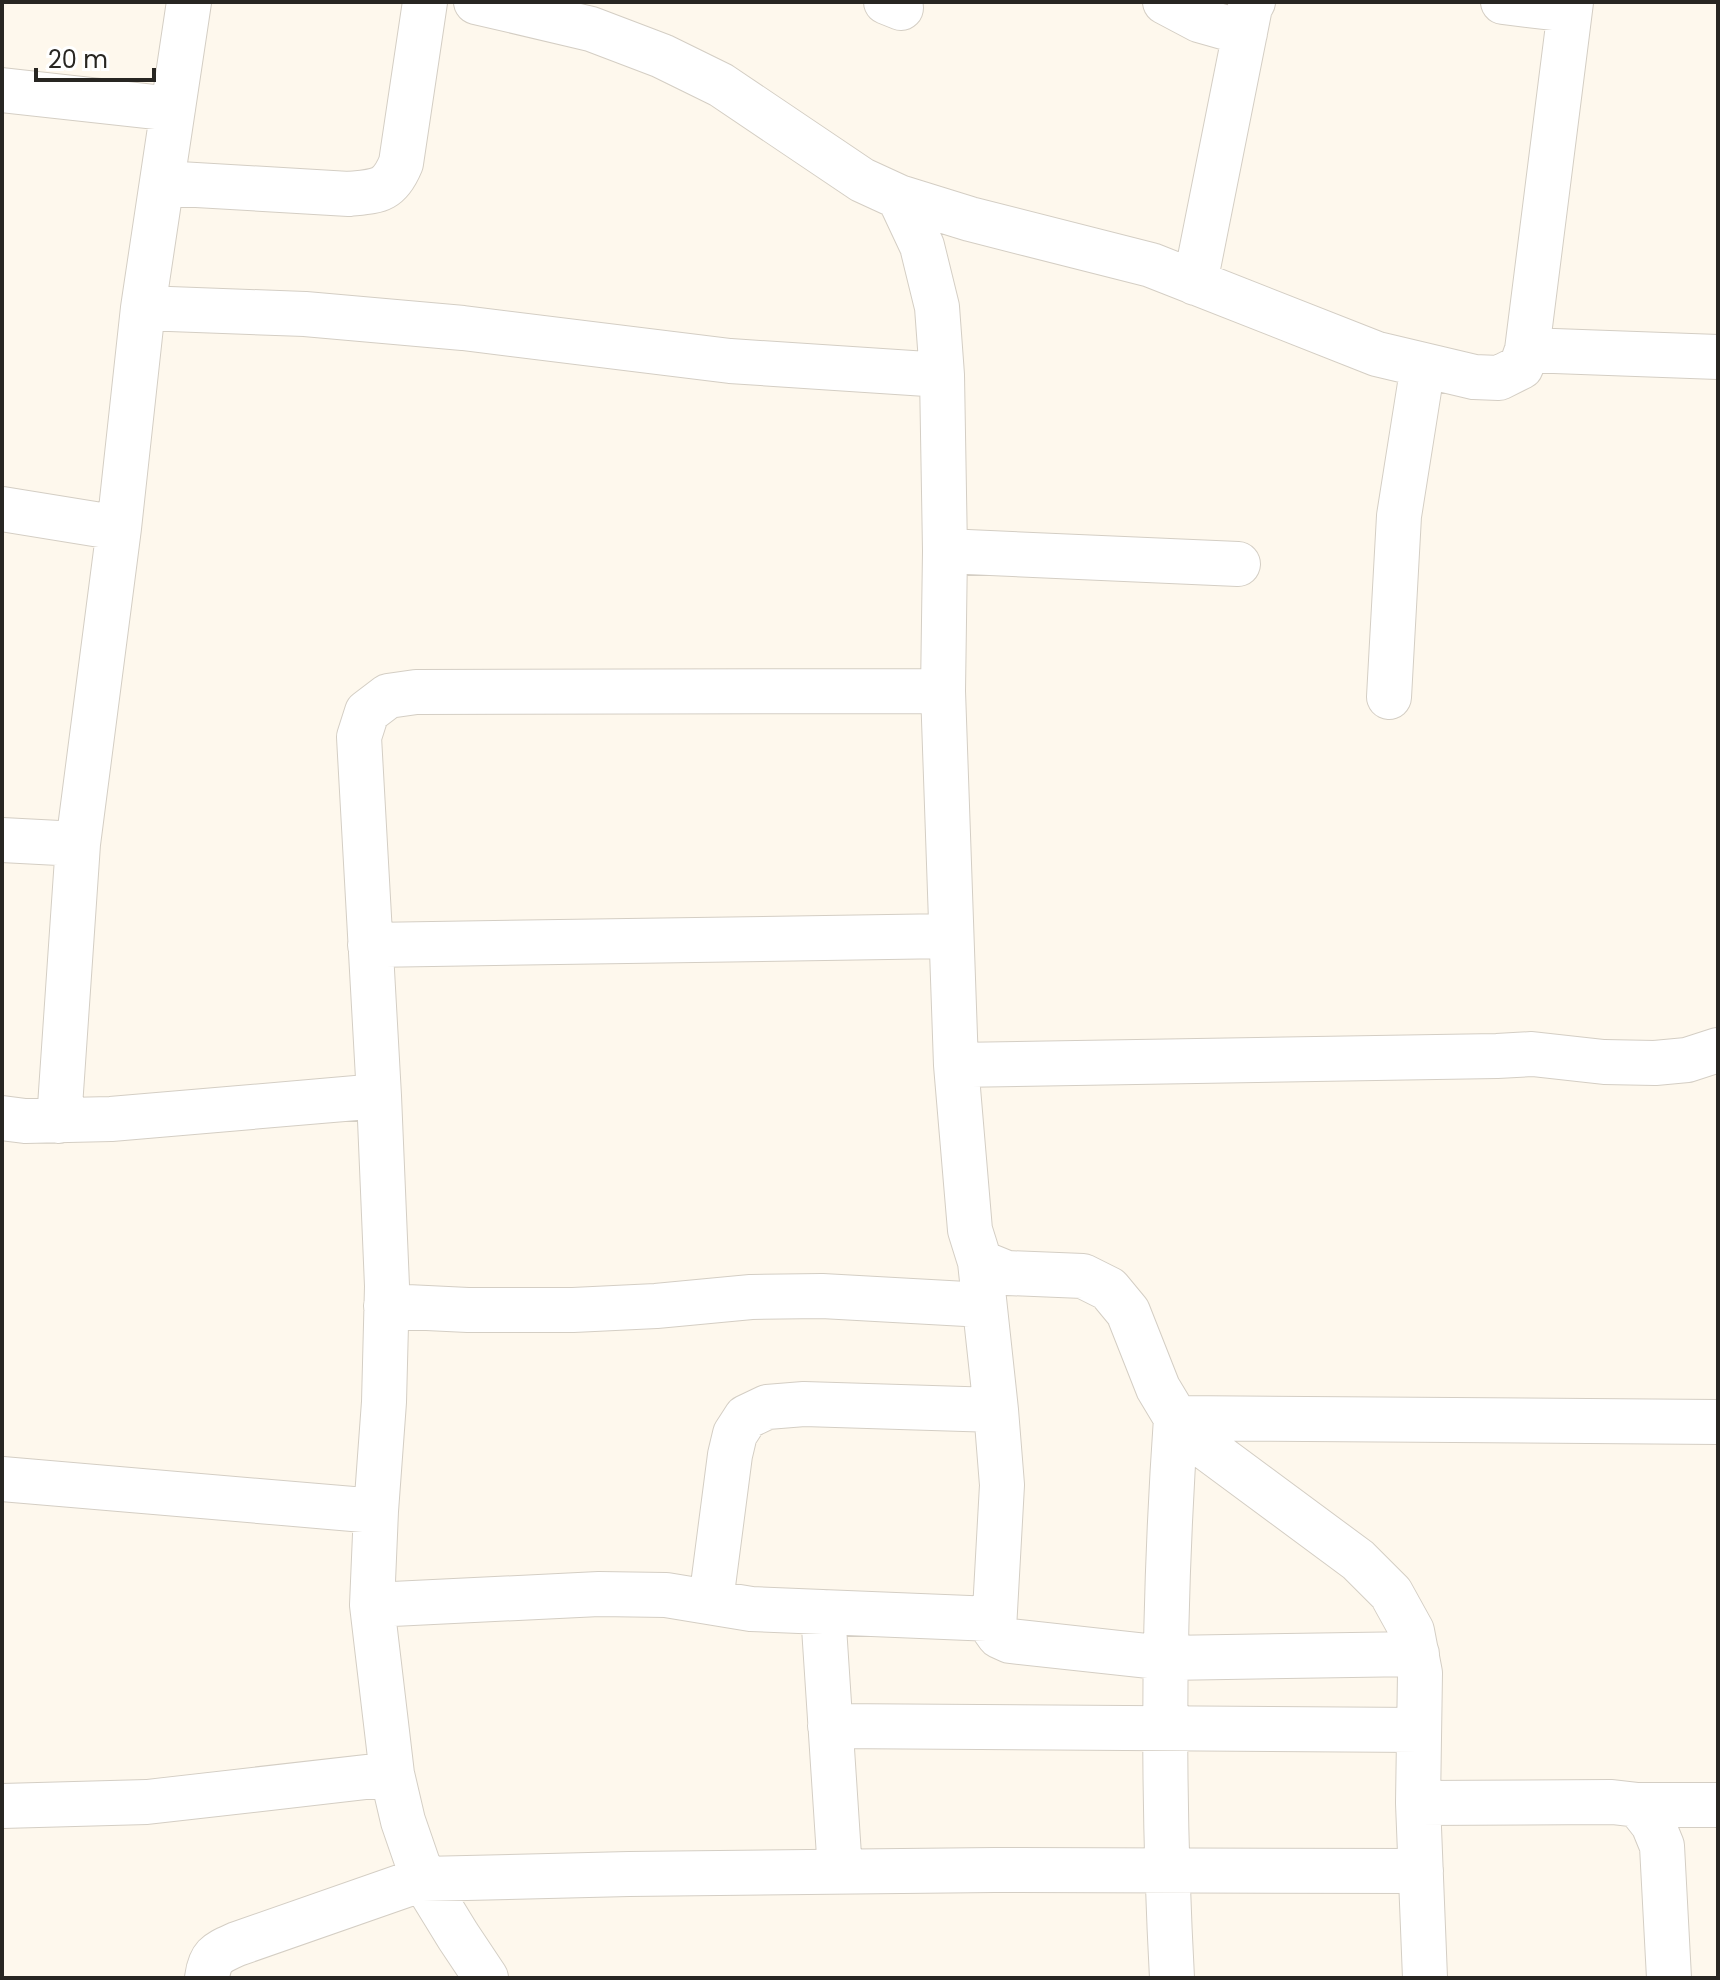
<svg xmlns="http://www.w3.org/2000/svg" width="1720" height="1980" font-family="Poppins,sans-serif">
<rect width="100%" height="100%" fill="#fef8ed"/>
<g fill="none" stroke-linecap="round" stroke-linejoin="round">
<g stroke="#d4cec4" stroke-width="46">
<path id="minor" d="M476,2L591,29L662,56L721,85L862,180L899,197L970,219L1151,265L1377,354L1474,377L1499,378L1521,367L1527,350L1571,2
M886,2L901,8
M1165,2L1199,20L1245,33
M1503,2L1570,10
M2,90L173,109
M162,183L349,194C378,191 389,192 401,163L425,2
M899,197L922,246L937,307L942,375L945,551L943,691L956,1065L970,1230L980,1262L996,1410L1002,1485L994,1629L999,1636L1010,1641L1166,1658L1417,1654
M1195,283L1250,7L1253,2
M143,308L305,314L463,328L730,361L942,375
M1527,350L1718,357
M2,509L119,528
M945,551L1238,564
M1389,697L1399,516L1423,365
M2,840L78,844L119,528L143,308L189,2
M370,945L951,936
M956,1065L1497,1056L1532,1054L1604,1062L1655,1063L1687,1060L1718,1050
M2,1118L25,1121L111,1119L379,1096
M59,1121L78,844
M980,1262L1007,1273L1083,1276L1109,1289L1128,1312L1158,1388L1176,1418L1208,1449L1358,1560L1391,1593L1412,1631L1420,1673L1418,1803L1425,1978
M386,1306L468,1310H573L656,1306L751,1297L822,1296L984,1305
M2,1479L376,1511
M711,1601L730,1455L735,1434L746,1417L767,1407L804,1404L996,1410
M372,1605L599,1594L666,1595L751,1609L993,1619
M823,1612L840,1871
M830,1726L1419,1730
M1418,1803L1612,1802L1638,1805L1653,1824L1662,1846L1669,1978
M1638,1805H1718
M2,1806L147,1802L392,1774
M207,1978C210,1955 217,1953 237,1944L423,1879L629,1874L995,1870L1421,1871
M486,1978L458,1936L423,1879L403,1821L392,1774L372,1605L376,1511L384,1402L387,1286L379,1096L359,737L367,712L388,696L416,692L943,691
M1172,1978C1162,1792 1163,1604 1176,1418L1718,1422"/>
</g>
<use href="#minor" stroke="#fff" stroke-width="44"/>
</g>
<rect width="1720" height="1980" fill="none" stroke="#282622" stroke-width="8"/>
<path d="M36 68v12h118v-12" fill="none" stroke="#282622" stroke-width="4"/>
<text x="48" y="68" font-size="24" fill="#282622" stroke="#ffffff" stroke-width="6" paint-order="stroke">20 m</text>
</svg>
